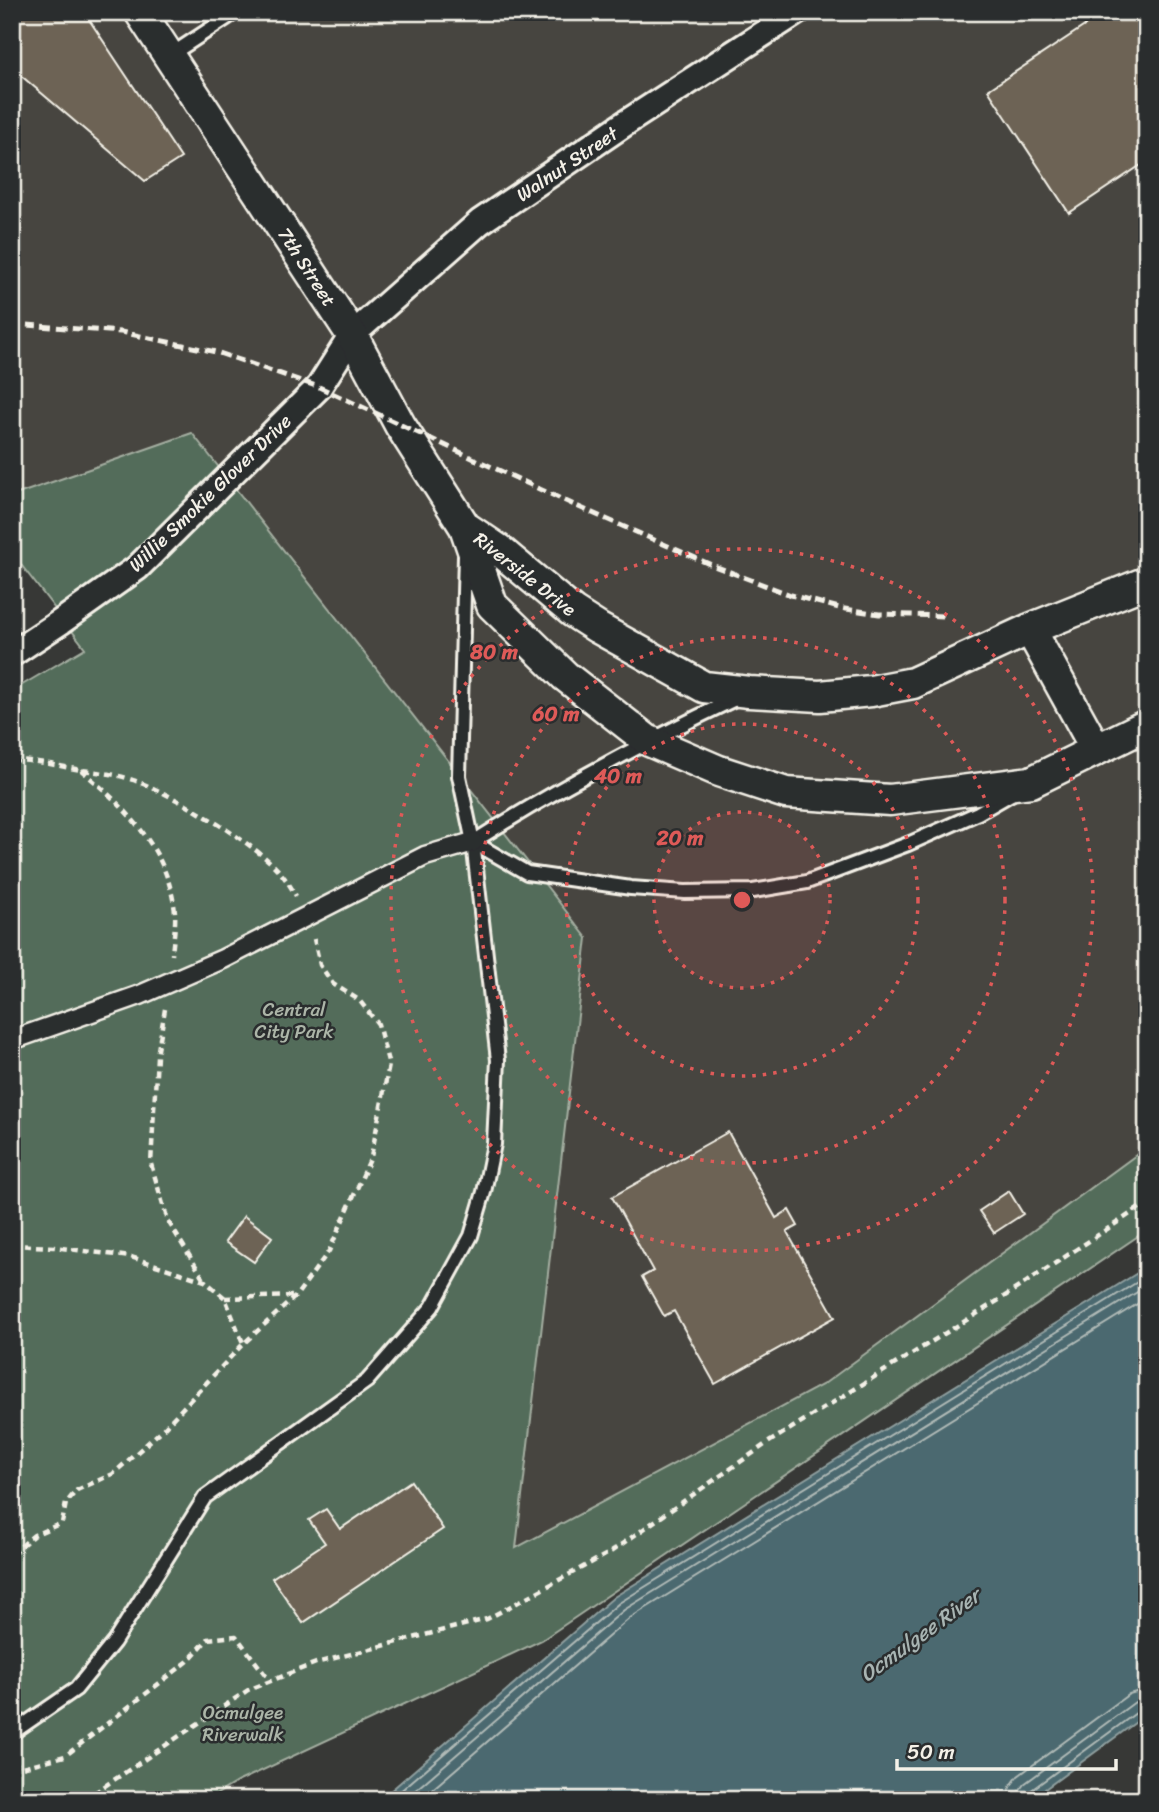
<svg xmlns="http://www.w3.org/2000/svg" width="1159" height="1812" font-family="Sriracha,sans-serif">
<rect width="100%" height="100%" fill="#373836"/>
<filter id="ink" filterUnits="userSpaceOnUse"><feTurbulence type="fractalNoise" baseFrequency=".0143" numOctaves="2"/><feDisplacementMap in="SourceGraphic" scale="14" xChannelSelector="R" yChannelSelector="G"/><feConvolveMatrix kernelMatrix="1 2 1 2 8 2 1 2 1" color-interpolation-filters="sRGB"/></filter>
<g filter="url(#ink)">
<path fill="#47453f" d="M12,12H1147V1147L824,1384L516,1548L587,938L193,433L12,496Z"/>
<path fill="#536c5a" stroke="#a4aea1" stroke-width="2" d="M192,433L587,938L516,1548L824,1384L1147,1147V1230L542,1640L237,1782L207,1800H12V691L85,648L12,553V496Z"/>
<path fill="#4c696f" stroke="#8f9f9f" stroke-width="2" d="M1147,1267V1714L1030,1800H380L614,1597Z"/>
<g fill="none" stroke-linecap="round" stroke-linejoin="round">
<path stroke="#b1bbb8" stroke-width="2" d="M390,1800L619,1603L1147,1276
M404,1800L624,1610L1147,1286
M420,1800L630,1618L1147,1298
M1007,1800L1010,1787L1018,1776L1129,1694L1147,1689
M1018,1800L1019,1791L1024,1784L1135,1702L1147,1700
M1027,1800L1030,1791L1140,1710L1147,1708"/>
</g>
<path fill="#6d6454" stroke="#f4f1e8" stroke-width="2" d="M12,12H84L181,158L145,181L12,68Z
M1080,12H1147V161L1069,213L988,90L1086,25L1078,13Z
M728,1132L776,1218L789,1210L798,1226L787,1232L835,1317L715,1384L674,1311L664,1316L642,1277L653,1271L612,1197Z
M1009,1191L1023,1214L994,1233L979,1211Z
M244,1216L272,1237L254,1262L225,1242Z
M411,1481L443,1529L303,1623L272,1578L325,1543L309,1520L326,1509L340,1529Z"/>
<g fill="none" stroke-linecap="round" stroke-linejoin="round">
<g stroke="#f4f1e8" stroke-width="18">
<path id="service" d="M169,56L236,12
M739,697C648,740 558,788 473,842L527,873L631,888L685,892L753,891L807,882L908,844L978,813L1011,794
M12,1733L76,1689L114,1642L205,1497L367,1381L432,1307L471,1236L484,1192L494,1144L498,1060L473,842L459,776L465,556"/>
</g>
<g stroke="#f4f1e8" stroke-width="23">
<path id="pedestrian" d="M12,1040L140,995L223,959L425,856L473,842"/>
</g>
<g stroke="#f4f1e8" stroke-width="30">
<path id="minor" d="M12,654L62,621L137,568L319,387L352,335L480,222L627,122L797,12"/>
</g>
<g stroke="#f4f1e8" stroke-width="35">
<path id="tertiary" d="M140,12L352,335L400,425L465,527L492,605L565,676L647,740L719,771L786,793L890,800L1031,782L1147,725
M465,527L499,550L573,612L598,628L704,687L749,692L820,696L871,691L913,683L1030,629L1147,582
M1030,629L1096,749"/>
</g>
<path stroke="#f4f1e8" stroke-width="4.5" stroke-dasharray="7 5" stroke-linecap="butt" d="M12,760C36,760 58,766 81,770C99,772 116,774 133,780C171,793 240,835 270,862C281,872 289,883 296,896
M81,770C126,808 168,849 175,912C176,925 173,941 172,955
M165,1009L157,1056L151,1164L168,1221L205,1281
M12,1245L54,1247L131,1257L205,1281L225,1298L243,1343
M225,1298L295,1296
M12,1554L34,1535L62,1523L66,1503L77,1490L113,1474L160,1432L243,1344L296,1296L329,1251L371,1157L389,1065L378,1024L359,1000L333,984L320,965L314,939
M12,1762L22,1767L65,1756L187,1662L208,1639L236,1636L270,1681
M84,1800L248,1690L316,1663L487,1619L609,1553L769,1442L999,1300L1147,1203"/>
<use href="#service" stroke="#2a2d2e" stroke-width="12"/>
<use href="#pedestrian" stroke="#2a2d2e" stroke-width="18"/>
<use href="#minor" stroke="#2a2d2e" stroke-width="24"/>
<use href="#tertiary" stroke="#2a2d2e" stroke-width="30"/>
<path stroke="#f4f1e8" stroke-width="5" stroke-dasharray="10 5" stroke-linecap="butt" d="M12,324L121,332L216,352L319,387L572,504L714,566L791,595L839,608L879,614L946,616"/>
</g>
</g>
<circle cx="742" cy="900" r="88" fill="#de5a58" fill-opacity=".12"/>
<g fill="none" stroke="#de5a58" stroke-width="3.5" stroke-dasharray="3.5 7">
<circle cx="742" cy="900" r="88"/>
<circle cx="742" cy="900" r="176"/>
<circle cx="742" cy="900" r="263"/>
<circle cx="742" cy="900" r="351"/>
</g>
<g text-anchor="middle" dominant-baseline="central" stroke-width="5" stroke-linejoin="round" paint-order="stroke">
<g font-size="19" fill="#f4f1e8" stroke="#2a2d2e">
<text transform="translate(567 164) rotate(-34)">Walnut Street</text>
<text transform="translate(307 267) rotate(57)">7th Street</text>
<text transform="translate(210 493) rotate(-44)">Willie Smokie Glover Drive</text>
<text transform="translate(525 574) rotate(38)">Riverside Drive</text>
</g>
<g font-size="19" fill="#acb5a8" stroke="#2a2d2e">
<text x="294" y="1009">Central<tspan x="294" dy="22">City Park</tspan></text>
<text x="243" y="1712">Ocmulgee<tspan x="243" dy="22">Riverwalk</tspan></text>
</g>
<g font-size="21" font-style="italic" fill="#a8b4b2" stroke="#2a2d2e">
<text transform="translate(920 1635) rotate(-36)">Ocmulgee River</text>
</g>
</g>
<circle cx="742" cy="900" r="10" fill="#de5a58" stroke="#2a2d2e" stroke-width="3.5"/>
<g font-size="21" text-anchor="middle" font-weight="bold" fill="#de5a58" stroke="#2a2d2e" stroke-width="5" stroke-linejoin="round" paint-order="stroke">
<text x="494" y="659">80 m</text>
<text x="556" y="721">60 m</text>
<text x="618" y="783">40 m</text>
<text x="680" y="845">20 m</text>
</g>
<rect width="1159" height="1812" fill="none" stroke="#2a2d2e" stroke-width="42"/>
<rect x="21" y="21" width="1117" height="1770" fill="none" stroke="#f4f1e8" stroke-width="2.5" filter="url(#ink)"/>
<path d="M897 1759v10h219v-10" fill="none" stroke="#f4f1e8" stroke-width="3.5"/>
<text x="907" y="1759" font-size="21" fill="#f4f1e8" stroke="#2a2d2e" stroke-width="5" paint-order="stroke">50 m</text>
</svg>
